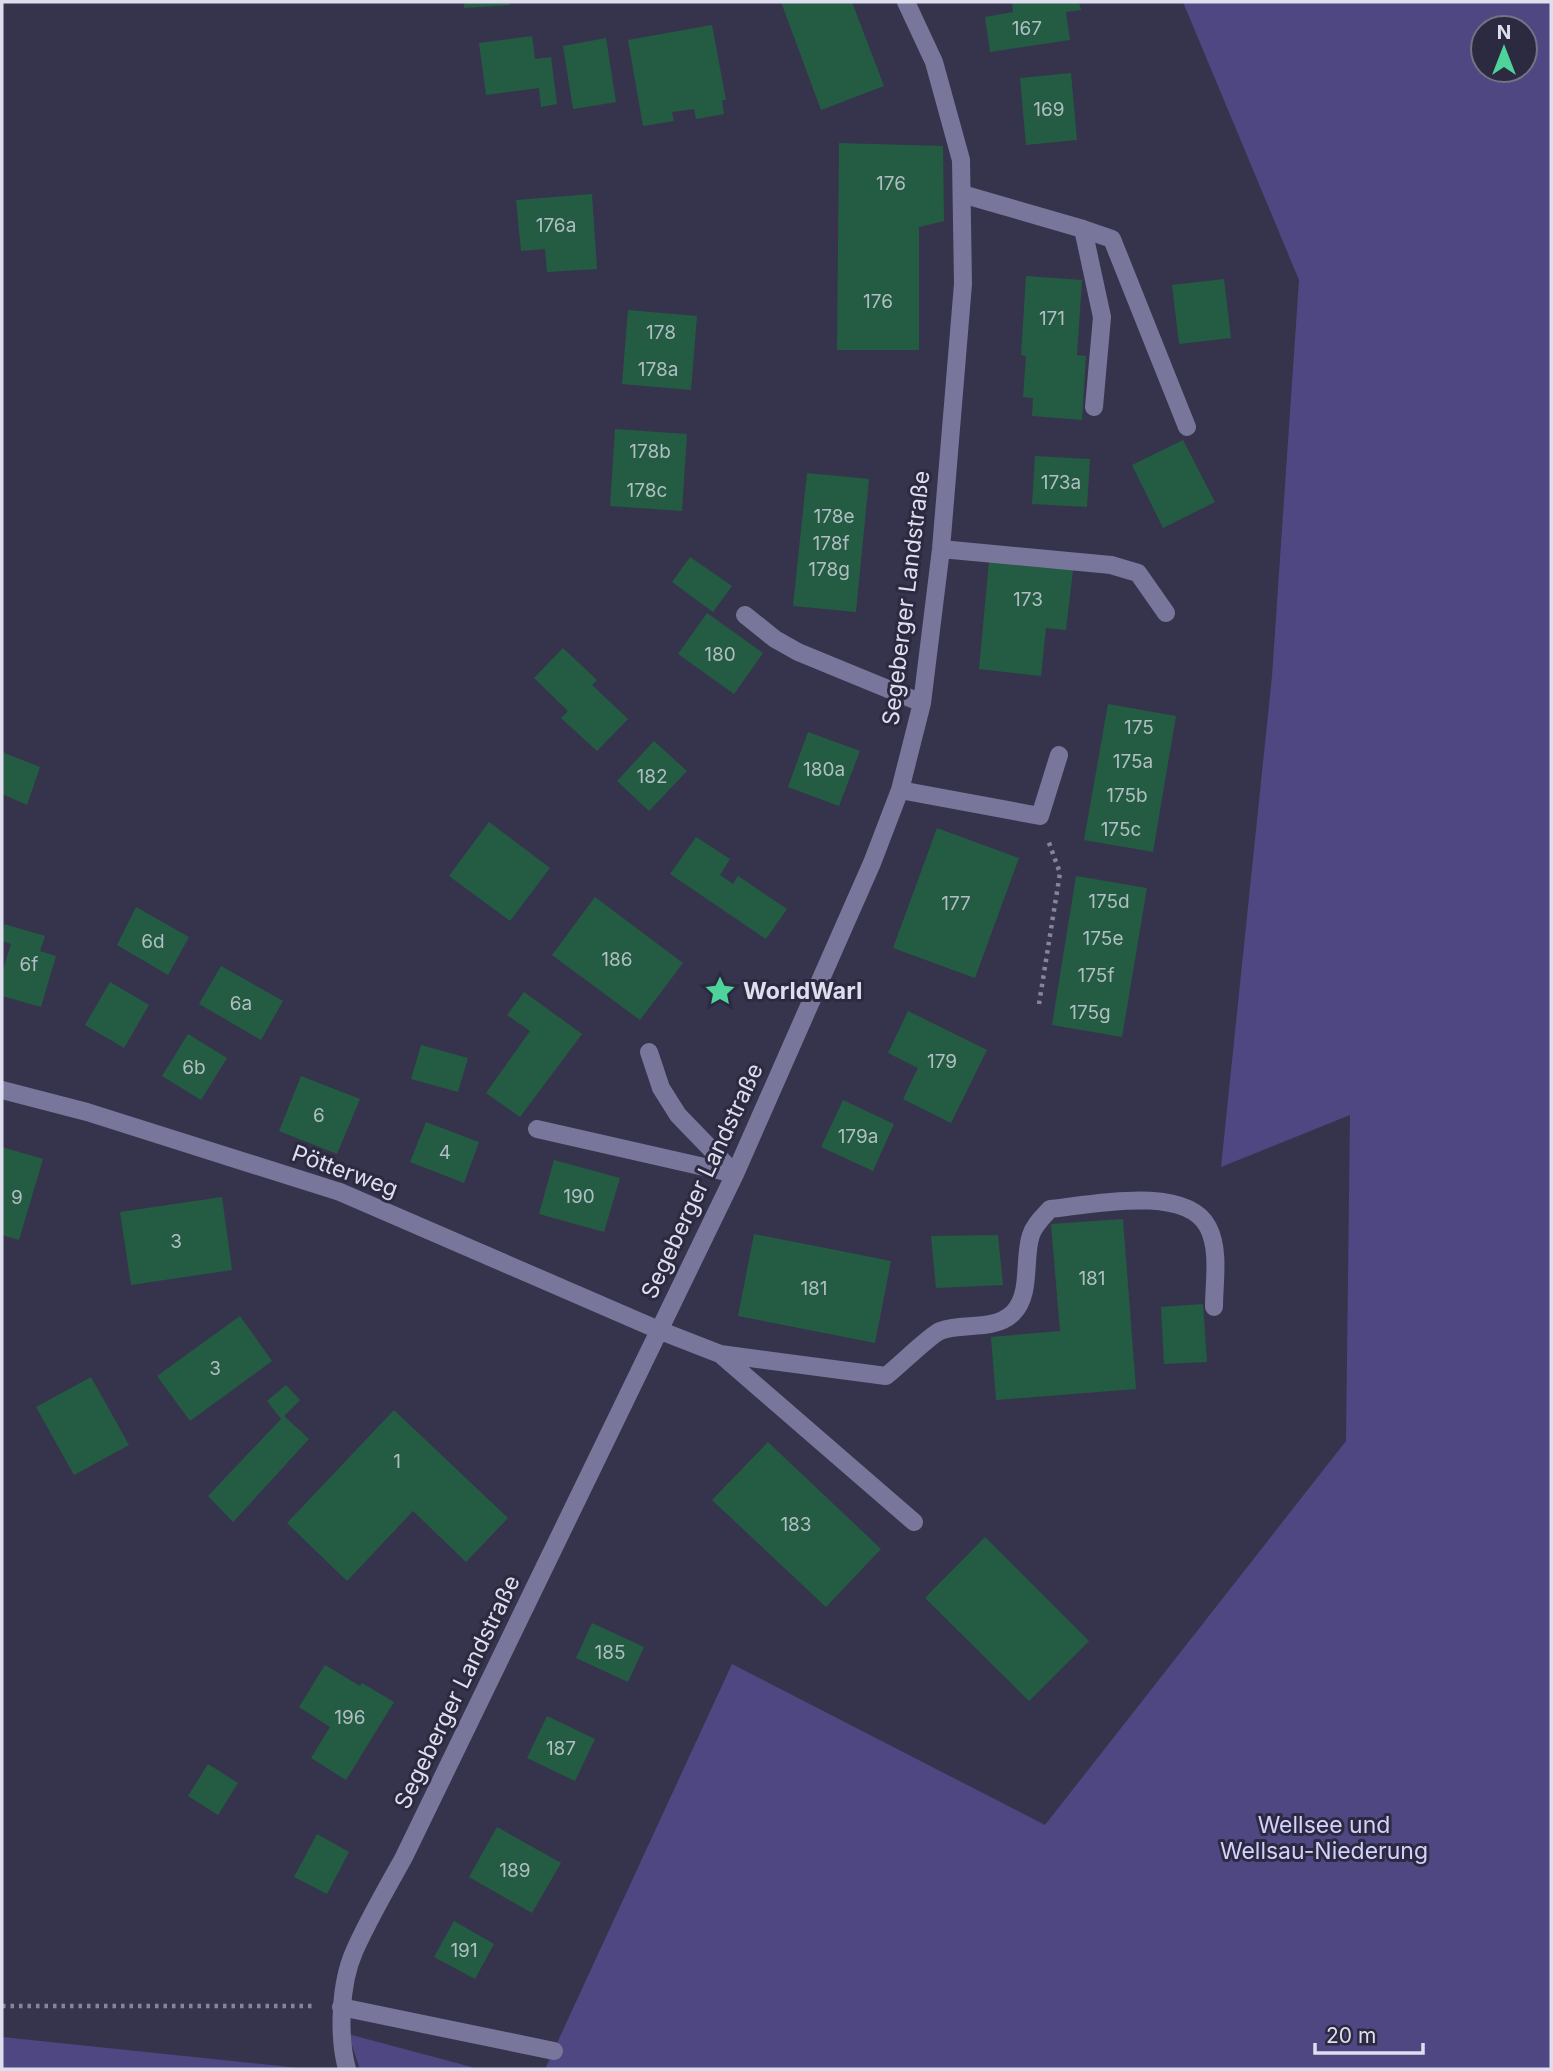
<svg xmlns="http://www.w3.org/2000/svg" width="1553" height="2071" font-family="Inter,sans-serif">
<rect width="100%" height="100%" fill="#36344c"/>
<path fill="#4f4782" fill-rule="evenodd" d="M1183,2H1551V2069H545L732,1664L1045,1825L1346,1441L1350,1115L1221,1167L1272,676L1299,280ZM1483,28H1525V70H1483Z
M348,2034L479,2069H360Z
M2,2037L300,2068V2069H2Z"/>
<path fill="#235c42" d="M464,2H510V5L464,8Z
M781,2H852L884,86L821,110Z
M1012,2H1079L1081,10L1066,12L1070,40L990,52L985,17L1013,12Z
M712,25L726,100H722L724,114L696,119L694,109L672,112L674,121L643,126L628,40Z
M532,36L535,59L551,57L557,104L541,107L539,88L486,95L479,43Z
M606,38L616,102L573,109L563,46Z
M1071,73L1077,140L1026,145L1020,78Z
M839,143L943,146L944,221L919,227V350H837Z
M592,194L597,269L547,272L545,249L521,251L516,200Z
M1026,276L1082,280L1077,355L1086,356L1082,420L1032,416L1033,398L1023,397L1026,356L1021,355Z
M1224,279L1231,338L1179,344L1172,285Z
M628,310L697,316L691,390L622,384Z
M615,429L687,434L682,511L610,506Z
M1183,440L1215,502L1163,528L1132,465Z
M1035,456L1090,459L1087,507L1032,504Z
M807,473L869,479L856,612L793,606Z
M690,557L732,586L713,612L672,582Z
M989,561L1073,570L1066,630L1046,628L1041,676L979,669Z
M707,613L763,653L734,694L678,654Z
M563,648L597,680L592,685L628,719L597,751L561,718L568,711L534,678Z
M1108,704L1176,716L1153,852L1084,840Z
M808,732L860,751L839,806L788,787Z
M654,741L687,771L649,811L617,781Z
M2,752L40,767L27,805L2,794Z
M489,822L550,868L510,921L449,876Z
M937,828L1019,858L975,978L893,948Z
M696,837L730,859L720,875L733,884L738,876L787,909L766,939L670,874Z
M1076,876L1147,888L1122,1037L1052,1025Z
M595,897L683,963L640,1020L552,955Z
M136,907L189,937L168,975L117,945Z
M4,924L45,936L40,951L56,956L41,1007L2,996V973L11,944L2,941Z
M221,966L283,1001L261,1040L199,1004Z
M110,982L149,1005L124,1048L85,1025Z
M524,992L582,1034L520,1117L486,1093L530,1031L507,1015Z
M908,1011L987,1050L951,1123L903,1099L918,1068L888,1053Z
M188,1034L227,1058L201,1100L162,1076Z
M421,1045L468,1058L458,1092L411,1079Z
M301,1076L360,1099L337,1154L279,1131Z
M843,1100L894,1124L873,1171L821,1147Z
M426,1122L479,1142L464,1183L410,1162Z
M2,1147L43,1159L19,1240L2,1235Z
M554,1160L620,1178L604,1232L539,1214Z
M222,1197L232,1270L131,1285L120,1212Z
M1123,1219L1136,1389L996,1400L991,1337L1060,1331L1051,1224Z
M754,1234L891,1261L875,1343L738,1316Z
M998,1235L1003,1285L936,1288L931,1236Z
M1203,1304L1207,1362L1164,1364L1161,1307Z
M240,1316L272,1361L190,1421L157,1376Z
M91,1377L129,1445L74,1475L36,1407Z
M286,1385L300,1400L284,1416L309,1439L233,1522L208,1496L281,1419L267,1401Z
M394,1410L508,1518L466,1562L413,1511L347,1581L287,1523Z
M768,1442L881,1549L826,1607L712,1500Z
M985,1537L1089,1641L1029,1701L925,1598Z
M592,1623L644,1647L628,1682L576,1658Z
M325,1665L360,1686L362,1683L394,1702L346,1780L311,1758L330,1727L299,1707Z
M547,1716L595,1739L575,1781L527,1758Z
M208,1764L238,1783L218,1815L188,1796Z
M497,1827L561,1863L532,1913L469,1877Z
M317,1834L349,1852L327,1894L294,1877Z
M454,1921L494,1944L475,1979L434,1957Z"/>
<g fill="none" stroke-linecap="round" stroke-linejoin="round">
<path stroke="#868498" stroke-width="4.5" stroke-dasharray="3.5 5" stroke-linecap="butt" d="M1039,1004L1060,873L1048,840
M2,2006H316"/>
<path stroke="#79769b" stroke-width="18" d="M962,194L1083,229L1102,317L1094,407
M1083,229L1112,239L1187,427
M941,549L1111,565L1138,573L1166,613
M745,615L775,639L798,652L922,703
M900,790L1040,816L1059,755
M649,1052L661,1088L678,1115L735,1174
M2,1090L87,1112L340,1192L661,1331L720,1354L886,1376C898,1367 929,1336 940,1331C962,1322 993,1332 1013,1313C1032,1294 1023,1258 1031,1235C1034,1225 1043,1217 1050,1209C1090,1205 1186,1184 1208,1227C1220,1250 1214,1282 1214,1307
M537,1129L735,1174
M720,1354L914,1522
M341,2007L554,2051
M347,2069C338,2036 340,1984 354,1952C368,1920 387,1888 404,1857L735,1174L872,863L900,790L922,703L941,549L963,284L961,160L934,62L906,2"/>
</g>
<defs>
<g id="sight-bare" transform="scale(2.415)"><path d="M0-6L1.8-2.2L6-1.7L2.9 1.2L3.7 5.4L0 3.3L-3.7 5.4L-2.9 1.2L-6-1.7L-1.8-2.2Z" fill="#4ed39a" stroke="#2c2a41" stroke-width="2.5" paint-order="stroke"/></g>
</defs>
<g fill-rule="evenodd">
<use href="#sight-bare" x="720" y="991"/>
</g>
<g text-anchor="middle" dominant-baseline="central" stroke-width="6" stroke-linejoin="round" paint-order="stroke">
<g font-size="19" fill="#b0bec3">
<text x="1027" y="28">167</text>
<text x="1049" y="109">169</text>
<text x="891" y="183">176</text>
<text x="556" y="225">176a</text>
<text x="878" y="301">176</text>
<text x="1052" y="318">171</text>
<text x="661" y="332">178</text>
<text x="658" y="369">178a</text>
<text x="650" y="451">178b</text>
<text x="1061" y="482">173a</text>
<text x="647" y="490">178c</text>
<text x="834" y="516">178e</text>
<text x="831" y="543">178f</text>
<text x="829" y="569">178g</text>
<text x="1028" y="599">173</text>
<text x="720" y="654">180</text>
<text x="1139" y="727">175</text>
<text x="1133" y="761">175a</text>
<text x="824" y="769">180a</text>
<text x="652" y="776">182</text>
<text x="1127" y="795">175b</text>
<text x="1121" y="829">175c</text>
<text x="1109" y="901">175d</text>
<text x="956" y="903">177</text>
<text x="1103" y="938">175e</text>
<text x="153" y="941">6d</text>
<text x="617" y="959">186</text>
<text x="29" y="964">6f</text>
<text x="1096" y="975">175f</text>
<text x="241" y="1003">6a</text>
<text x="1090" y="1012">175g</text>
<text x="942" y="1061">179</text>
<text x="194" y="1067">6b</text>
<text x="319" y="1115">6</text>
<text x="858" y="1136">179a</text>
<text x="445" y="1152">4</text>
<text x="579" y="1196">190</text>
<text x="17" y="1197">9</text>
<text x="176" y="1241">3</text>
<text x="1092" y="1278">181</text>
<text x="814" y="1288">181</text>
<text x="215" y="1368">3</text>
<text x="397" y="1461">1</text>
<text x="796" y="1524">183</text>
<text x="610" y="1652">185</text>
<text x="350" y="1717">196</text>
<text x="561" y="1748">187</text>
<text x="515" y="1870">189</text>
<text x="464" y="1950">191</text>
</g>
<g font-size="23" fill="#dfdeee" stroke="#2c2a41">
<text transform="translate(906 598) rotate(-83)">Segeberger Landstraße</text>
<text transform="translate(345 1171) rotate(20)">Pötterweg</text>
<text transform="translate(702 1181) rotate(-65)">Segeberger Landstraße</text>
<text transform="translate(457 1692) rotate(-64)">Segeberger Landstraße</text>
</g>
<g font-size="23" font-weight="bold" fill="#dfdeee" stroke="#2c2a41" text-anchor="start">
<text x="743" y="991">WorldWarI</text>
</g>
<g font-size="23" fill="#d3d1fd" stroke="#2c2a41">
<text x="1324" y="1825">Wellsee und<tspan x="1324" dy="26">Wellsau-Niederung</tspan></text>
</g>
</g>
<rect width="1553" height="2071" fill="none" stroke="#dfdeee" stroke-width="7"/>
<g transform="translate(1504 49)"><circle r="33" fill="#2c2a41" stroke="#747286" stroke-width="2"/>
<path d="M0-5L12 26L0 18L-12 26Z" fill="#4ed39a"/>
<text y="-10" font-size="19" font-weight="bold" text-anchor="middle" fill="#dfdeee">N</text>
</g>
<path d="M1315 2043v10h108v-10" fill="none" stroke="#dfdeee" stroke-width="3.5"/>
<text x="1326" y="2043" font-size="21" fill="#dfdeee" stroke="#2c2a41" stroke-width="5" paint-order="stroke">20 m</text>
</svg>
